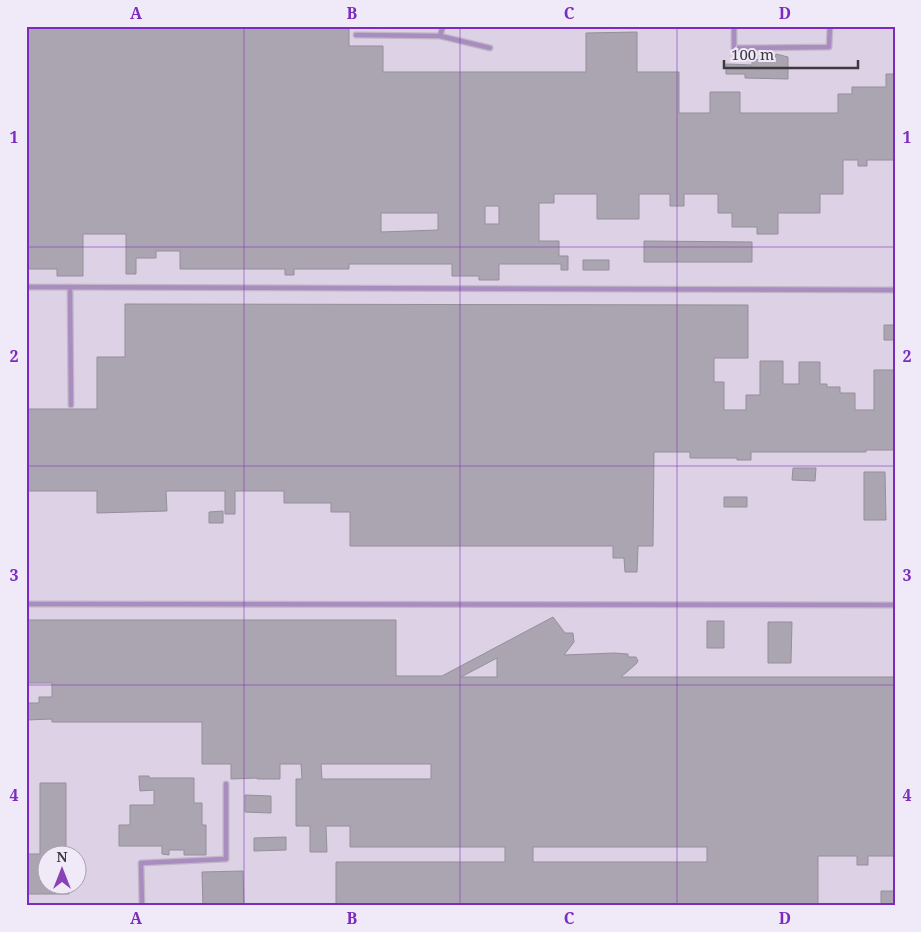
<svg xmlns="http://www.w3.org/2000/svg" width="921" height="932" font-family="'Noto Serif',serif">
<rect width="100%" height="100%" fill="#e3dce9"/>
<path fill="#dcd1e5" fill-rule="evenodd" d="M26,26H895V906H26ZM48,854H78V884H48Z"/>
<path fill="#aba4b1" stroke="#958e9b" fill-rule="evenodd" d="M26,26H349V46H383V72H586V33L637,32V72H679V113H710V92H740V113H838V94H852V87H886V74H895V160H867V166H858V160H843V194H820V213H778V234H757V227H732V213H718V194H684V206H670V194H639V219H597V194H554V203H539V241H559V256H568V270H561V264H499V280H479V276H452V264H349V269H294V275H285V269H180V251H156V258H136V274H126V234H83V276H57V269H26ZM485,206H499V224H485ZM381,213H438V230L381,232Z
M776,54L788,57V79L745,78V74H726V64L752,65V59L775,60Z
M644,241L752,242V262H644Z
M583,260H609V270H583Z
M125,304L748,305V358H714V382H724V410H746V395H760V361H783V384H799V362H820V384H827V387H840V393H855V410H874V370H895V450H866V452H751V460H737V458H690V452H654L653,546H638L637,572H625L624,558H613V546H350V512H331V503H284V491H235V514H225V491H166L167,511L97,513V491H26V409H97V357H125Z
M884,325H895V340H884Z
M793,468H816L815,481L792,480Z
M864,472H885L886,520H864Z
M724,497H747V507H724Z
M223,511V523H209V512Z
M553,617L565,633H573L574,642L564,655L614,653L628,654V657H636L638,661L636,664L621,677H895V856H868V865H857V856H818V906H336V862H505V847H350V826H326L327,852H310V826H296V779H302L301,764H280V779H257V778L231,779V764H202V722H52V719L26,720V703H39V697H52V683H26V620H396V676H442ZM497,658V677H461ZM321,764H431V779H322ZM533,847H707V862H533Z
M707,621H724V648H707Z
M768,622H792L791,663H768Z
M139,776H149V778H194V803H202V825H206V855H184V850H169V855L162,854V846H119V825H130V805H154V790L140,791Z
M40,783H66V854H48V884H69V894H26V854H40Z
M245,795L271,796V813L245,812Z
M286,837V850L254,851V838Z
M243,871L244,906H203L202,872Z
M881,891H895V906H881Z"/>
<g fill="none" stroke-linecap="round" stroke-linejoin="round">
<g stroke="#beb8c4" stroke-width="7">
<path id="service" d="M735,26L734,30V48L829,47L830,26
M356,35L440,36L490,48
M440,36L443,26
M26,287L895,290
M70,287L71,405
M26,604L895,605
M142,906L141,863L226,859V784"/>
</g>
<use href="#service" stroke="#a98cc0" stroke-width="4.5"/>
</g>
<path fill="none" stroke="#7b2cbf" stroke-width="1" stroke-opacity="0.55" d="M244,26V906M460,26V906M677,26V906M26,247H895M26,466H895M26,685H895"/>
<rect width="921" height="932" fill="none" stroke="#f0e9f7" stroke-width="55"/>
<g transform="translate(62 870)"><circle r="24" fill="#f0e9f7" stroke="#a8a3ad"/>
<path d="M0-4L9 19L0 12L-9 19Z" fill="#8943b7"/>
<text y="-8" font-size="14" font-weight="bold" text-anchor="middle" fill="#3c393f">N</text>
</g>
<path d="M724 60v8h134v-8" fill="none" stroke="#3c393f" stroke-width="2.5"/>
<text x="731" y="60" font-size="15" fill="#3c393f" stroke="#f0e9f7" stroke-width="4" paint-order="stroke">100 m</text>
<rect x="28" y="28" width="866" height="876" fill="none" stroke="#7b2cbf" stroke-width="2"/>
<g font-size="16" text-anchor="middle" font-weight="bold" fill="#7b2cbf">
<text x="136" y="19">A</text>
<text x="352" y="19">B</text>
<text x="569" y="19">C</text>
<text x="785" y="19">D</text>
<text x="14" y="143">1</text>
<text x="907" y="143">1</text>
<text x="14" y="362">2</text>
<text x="907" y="362">2</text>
<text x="14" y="581">3</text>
<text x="907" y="581">3</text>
<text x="14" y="801">4</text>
<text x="907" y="801">4</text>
<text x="136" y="924">A</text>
<text x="352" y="924">B</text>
<text x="569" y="924">C</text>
<text x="785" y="924">D</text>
</g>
</svg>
